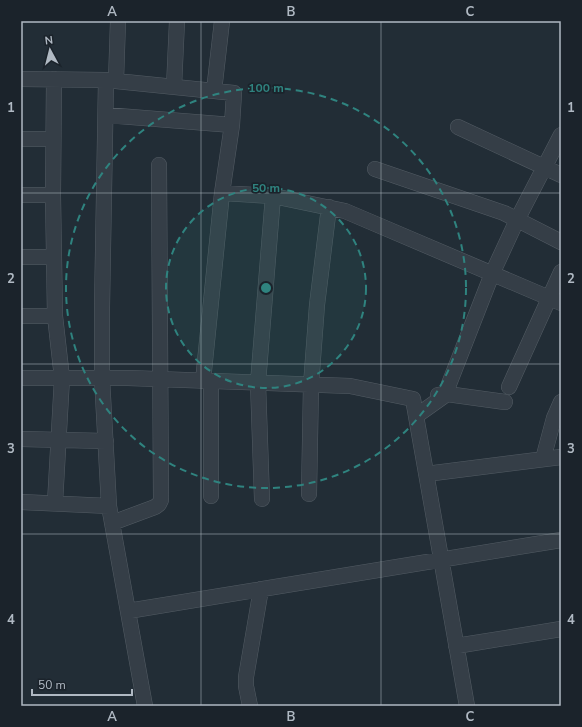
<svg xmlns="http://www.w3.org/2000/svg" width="582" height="727" font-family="'Nunito Sans',sans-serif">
<rect width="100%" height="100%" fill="#222d36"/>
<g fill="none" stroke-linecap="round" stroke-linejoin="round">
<g stroke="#535c64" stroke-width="16">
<path id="minor" d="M21,79L106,80L234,93L232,125L222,193L203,381
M54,79L53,195L55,316L62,378L55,503
M106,80L102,307V378L109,506L145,706
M116,81L118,21
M174,87L177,21
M214,91L222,21
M106,115L232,125
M458,127L561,175
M21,139H53
M375,169L504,213L561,242
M222,193L273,196L345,211L561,303
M21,195H53
M21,257H54
M21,316H55
M21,378H128L350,386L413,399L467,706
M211,381V496
M509,387L561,272
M438,395L447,394L505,402
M416,416L447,394L449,384L492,274L517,220L561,135
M21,439L106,441
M543,459L554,418L561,402
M426,474L561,457
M309,494L311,385L317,305L329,207
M262,499L258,383L273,196
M21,502L109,506
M112,523L155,507L159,504L161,500L159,165
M128,611L561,540
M456,646L561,629
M250,706L246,686V677L261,589"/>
</g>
<use href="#minor" stroke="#353e47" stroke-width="15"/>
</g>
<path fill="none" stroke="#b0b9c3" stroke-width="1" stroke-opacity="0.55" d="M201,21V706M381,21V706M21,193H561M21,364H561M21,534H561"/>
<circle cx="266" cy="288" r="100" fill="#2f837f" fill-opacity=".12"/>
<g fill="none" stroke="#2f837f" stroke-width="2" stroke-dasharray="7 5">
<circle cx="266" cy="288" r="100"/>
<circle cx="266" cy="288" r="200"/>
</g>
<circle cx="266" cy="288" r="6" fill="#2f837f" stroke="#1b232b" stroke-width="2"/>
<g font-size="12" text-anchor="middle" font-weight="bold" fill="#2f837f" stroke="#1b232b" stroke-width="3.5" stroke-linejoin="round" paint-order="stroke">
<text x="266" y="92">100 m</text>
<text x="266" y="192">50 m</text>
</g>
<rect width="582" height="727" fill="none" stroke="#1b232b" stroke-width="44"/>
<g transform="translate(50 50) rotate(353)" stroke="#1b232b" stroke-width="3" paint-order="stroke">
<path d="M0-3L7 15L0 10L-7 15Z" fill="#b0b9c3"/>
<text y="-6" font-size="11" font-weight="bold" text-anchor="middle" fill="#b0b9c3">N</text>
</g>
<path d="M32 689v6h100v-6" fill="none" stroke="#b0b9c3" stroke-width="2"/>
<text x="38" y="689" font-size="12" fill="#b0b9c3" stroke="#1b232b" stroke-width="3" paint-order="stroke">50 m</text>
<rect x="22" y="22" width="538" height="683" fill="none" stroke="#b0b9c3" stroke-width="1.5"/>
<g font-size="13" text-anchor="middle" font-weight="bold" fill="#b0b9c3">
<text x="112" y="16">A</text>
<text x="291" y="16">B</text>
<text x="470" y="16">C</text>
<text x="11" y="112">1</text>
<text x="571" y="112">1</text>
<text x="11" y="283">2</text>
<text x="571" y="283">2</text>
<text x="11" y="453">3</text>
<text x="571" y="453">3</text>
<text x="11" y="624">4</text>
<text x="571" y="624">4</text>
<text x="112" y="721">A</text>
<text x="291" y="721">B</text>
<text x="470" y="721">C</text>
</g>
</svg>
